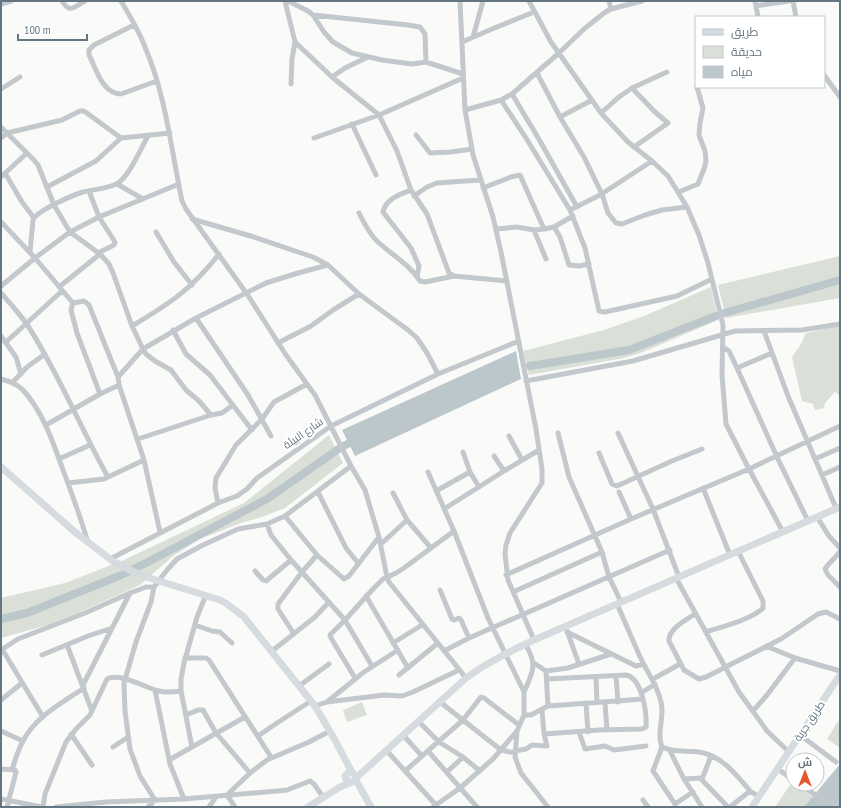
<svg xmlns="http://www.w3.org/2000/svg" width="841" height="808" font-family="'PT Sans Narrow',Cairo,sans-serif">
<rect width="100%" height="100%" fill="#fafaf8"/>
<path fill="#dadfd7" d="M840,256V298L726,318L718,285Z
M711,287L718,320L643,352L624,358L529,375L523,351L604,330L644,316Z
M840,326V396L835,392L825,403L824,408L815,410L813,404L802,401L792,357L801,344L806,333Z
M329,435L343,463L285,508L262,517L241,523L200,539L173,556L140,585L73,615L47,625L1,638V598L65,583L124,560L244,503Z
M362,702L367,715L347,722L343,710Z
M838,721L840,722V748L827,739Z
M792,782L793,784H795L813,797L804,807H775Z"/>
<path fill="#bbc7cb" d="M516,351L521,379L355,456L342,430Z
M840,764V807H804Z"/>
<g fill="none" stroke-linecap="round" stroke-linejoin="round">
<path stroke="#bbc7cb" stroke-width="8" d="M530,366L629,350L721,314L840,280
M1,619L27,613L119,576L146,563L267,499L340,448L357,439"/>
<path stroke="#c3c8cc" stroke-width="5" d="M62,1C70,14 74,7 85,1
M121,1C130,16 139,31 145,47C166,96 171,149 182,201L186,209L247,294L286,355L315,395L351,466L365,490L379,537L387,577L389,582L466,678
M285,1L295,42L292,59L291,84
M288,1L308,11L313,15L324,32L333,42L352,53L382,60L412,64L426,62L463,74
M460,1L465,110L473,155L493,217L501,252L536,429L542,469V483L510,533L506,545L505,554L508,580L534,640
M529,1L551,42L601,113L628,142L652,161L668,176L687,207L699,235L708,263L723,325L722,375L726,424L749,469L783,532
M609,1L611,9
M755,1L758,17
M793,1L796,17
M1,4L11,1
M756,6L789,1
M313,15L408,25L420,27L425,34L426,62
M134,25L94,45L89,50V55C96,68 102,94 121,94L157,81
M473,37L483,1
M295,42L332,77L379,115L397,151L411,190L427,214L449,273L454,276L507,281
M462,42L492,29L534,12
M537,73L560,117L584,157L602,194L608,213L616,223L622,224L645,215L662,210L687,207
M824,75L840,97
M332,77L345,68L368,57
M632,88L655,112L668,123L634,147
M1,89L20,77
M512,94L540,141L577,207
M501,100L526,138L570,210L585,248L599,311L605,312L677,296L712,279
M465,110L501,100L512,94L559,53L584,29L604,13L611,9L642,1
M601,113L619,97L632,88L667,72
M560,117L592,100
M352,124L376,175
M1,127L34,160L38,165L54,205L70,232L100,254L109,264L113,273L132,326L143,349L118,377
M416,135L430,153L451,152L472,149
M1,138L7,133L62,120L80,111H84L121,138
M314,138L379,115L463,78
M5,173L22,202L34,218
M1,177L27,153
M117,184L143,199
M47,187L96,161L121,138L170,133
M483,188L511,177L520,175L544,229
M411,190C401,194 385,199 383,212L411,248L419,266L417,277
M89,191L99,217L115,242L114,245L98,253
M679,192L698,184L704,169L706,161L705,151L699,135L700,123L703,108L697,87
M414,196L427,187L437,183L480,180
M570,210L600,195L652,161
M359,213C364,223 370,235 378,242C392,255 410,265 420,281L425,282L454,276
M192,219L254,237L313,257L328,265L359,294L408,330L417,338L427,353L438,374
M1,222L35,258L73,303
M554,227L560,237L569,265L579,266L589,264
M496,229L517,227L534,230L544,229L554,227L573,216
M534,230L546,259
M156,232L174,262L192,285
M30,252L33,220C36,211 73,195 83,192C94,189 109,189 118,183C130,175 141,148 148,136
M1,286L35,258L70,232L99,217L179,184
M59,287L100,254
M1,293C10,303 20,314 28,326C59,374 80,427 108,477
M73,303L84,301L89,305L118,377L119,385L144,460L160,532
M73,303L71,310L77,333L100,394
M196,318L248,395L271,436
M132,326C169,304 192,289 219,254
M173,330L186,354L210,375L252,430
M764,331L788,396L836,508
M1,336L16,357L21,374
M6,342L62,291
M278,343L311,326L333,310L359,294
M723,347L729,351L737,368L777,457L808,521
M737,368L772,353
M1,379C9,381 17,384 23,390C43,412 53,442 63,470C72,494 81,518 88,543
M526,381L633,361L735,331L802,330L840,324
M12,383L27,367L45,354
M211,415L199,401L186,390L171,370L155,361L146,354L143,349L196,318L266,283L298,273L328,265
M46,425L100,394L119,385
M558,433L569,477L602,552L609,577L621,602
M618,433L653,509L679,577
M509,436L522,460
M138,439L211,415L222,413L233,405
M463,452L470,472L479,487
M599,453L612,484L617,486L672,461L702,449
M494,456L504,471
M59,459L90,445
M815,459L840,448
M428,472L454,531L488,618L524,692V715L517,731L515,757L521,773L548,807
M822,475L840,467
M68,483L104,479L144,460
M703,488L730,555
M436,491L470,472
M318,492L346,548L358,563
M619,492L631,519
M393,493L407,520L431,548
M218,503L215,488L216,478L236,445L262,419L274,402L307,384
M444,509L504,471L539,450
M285,516L317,555L344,579L349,576L379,537
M817,517L829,536L840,548
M267,524L271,535L291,560L345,620L372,666
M381,544L407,520
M840,552L827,566L825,569L828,575L840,587
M110,559L218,503L237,496L247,489L257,478L331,426L438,374L519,341
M255,571L263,580L266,581L291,560
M506,575L631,519L749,469L840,426
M676,578L739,692L767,731L789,752
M440,590L452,619L454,620L459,618L461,620L469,638
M513,592L602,552
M366,596L408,668
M617,604C626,624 634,644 643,663C650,676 658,687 661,702C665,717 656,733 662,747C674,753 686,750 699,752C721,755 736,774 750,791
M695,614C686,620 668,629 669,641L684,670L699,679L706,677L781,639L818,614L826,612L840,619
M195,625L212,631L220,632L232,643
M567,631L579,664
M567,632L636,666L644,664
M706,632C721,627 753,619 763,608V601L738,551
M294,634L278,609V604L302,572L317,555
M393,643L422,625
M67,645L92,711
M766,646L795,658L840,671
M2,649L43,717
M1,650L18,639L85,613L130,593
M272,651L315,617L328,603
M444,651L469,638L670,550
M42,655L88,636L112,628
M185,658H206L209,660L271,757
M534,663L546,671L568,668L611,654
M399,675L438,643
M616,676L618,702
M355,678L331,638L330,635L345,620L373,589L383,579L396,573L404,568L454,531
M596,678L597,703
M653,679L680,664
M83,685L130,593L146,587H154
M299,686L329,664
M155,690L170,764L184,799
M524,692C533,672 538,664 525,644
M641,693L655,684
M1,700L22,683
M328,701L364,672L398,650
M440,702L501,750L515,753
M605,703L607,730
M586,704L588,732
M315,706L327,702L384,695L402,696L413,692L459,670
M548,706L643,699
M542,710L544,734L599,730L642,729L646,727C647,713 642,678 626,675L547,679
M753,711L767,695L795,658
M186,715L198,710H203L216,733L250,773
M524,715H531L548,706L546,671
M418,721L439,742L463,757L480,771
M1,731L23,741
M579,732L585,749L605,746L614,750L646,746
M71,734L92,765
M403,735L422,756
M800,735L836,762
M258,736L277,723L311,701
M113,747L128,737
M192,747L181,691V679L184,663L197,617L206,595
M662,747L653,771L675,804L693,792
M386,750L436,805
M428,751L477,807
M515,751L526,749L532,745L547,746L544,734
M670,751L684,779L702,807
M169,760L245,717
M1,769L15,770L16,772L7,807
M778,769L793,780
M12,770C15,760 18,750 23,741C36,716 62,703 84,688
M405,771L463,720L481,697L484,698L519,725
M447,772L463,757
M684,779L700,778L728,807
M702,779L711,756
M799,784L814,794L840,807
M1,799L42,807
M643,800L648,807
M43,807L45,794L66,742L76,729L90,715L107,679C119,672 146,688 159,691C166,693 174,692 181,691
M56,807L106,802L184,799L277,791L287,790L310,781L314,784L323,797
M148,807L155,800L140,776L130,749L125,711L124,683L136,642L151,602L154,587L167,570L177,559L203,545L238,529L267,524L285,516L351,466
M209,807L216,797
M235,807L227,795L250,773L267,760L309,742L330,731
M433,807L460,788L493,759L517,731
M730,807L750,791L758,796"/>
<path stroke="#d6dbdf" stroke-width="7" d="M1,467L76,533L114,562L140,575L220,600L227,604L244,617L315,706L335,740L347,763L352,772
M356,778L466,678C488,662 509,652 534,640L840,507
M356,779L358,784L371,807
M308,807L340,787L354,781L356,776L352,772H349L345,776L346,779L350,783
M752,807L840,675"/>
</g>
<g text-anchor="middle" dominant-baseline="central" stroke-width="4" stroke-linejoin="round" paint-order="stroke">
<g font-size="11" fill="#657683" stroke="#fff">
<text transform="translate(303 433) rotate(-35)">شارع البيئة</text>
<text transform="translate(809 721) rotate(-56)">طريق جربة</text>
</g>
</g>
<rect width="841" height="808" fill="none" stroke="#657683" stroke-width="4"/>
<rect x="695" y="16" width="130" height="72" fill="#ffffff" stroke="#c1c8cd"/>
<rect x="703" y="29" width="20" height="6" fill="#d6dbdf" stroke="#c1c8cd"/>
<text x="731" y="36" font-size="12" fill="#657683">طريق</text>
<rect x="703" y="46" width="20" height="12" fill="#dadfd7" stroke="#c1c8cd"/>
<text x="731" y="56" font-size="12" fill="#657683">حديقة</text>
<rect x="703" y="66" width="20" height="12" fill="#bbc7cb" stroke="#c1c8cd"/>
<text x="731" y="76" font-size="12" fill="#657683">مياه</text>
<g transform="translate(805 772)"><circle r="19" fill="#ffffff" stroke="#c1c8cd"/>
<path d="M0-3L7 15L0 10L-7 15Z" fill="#e4572e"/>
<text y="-6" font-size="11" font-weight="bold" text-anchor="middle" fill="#657683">ش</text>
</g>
<path d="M18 34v6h69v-6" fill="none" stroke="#657683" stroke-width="2"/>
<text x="24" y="34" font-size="12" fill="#657683" stroke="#ffffff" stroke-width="3" paint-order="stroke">100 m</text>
</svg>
